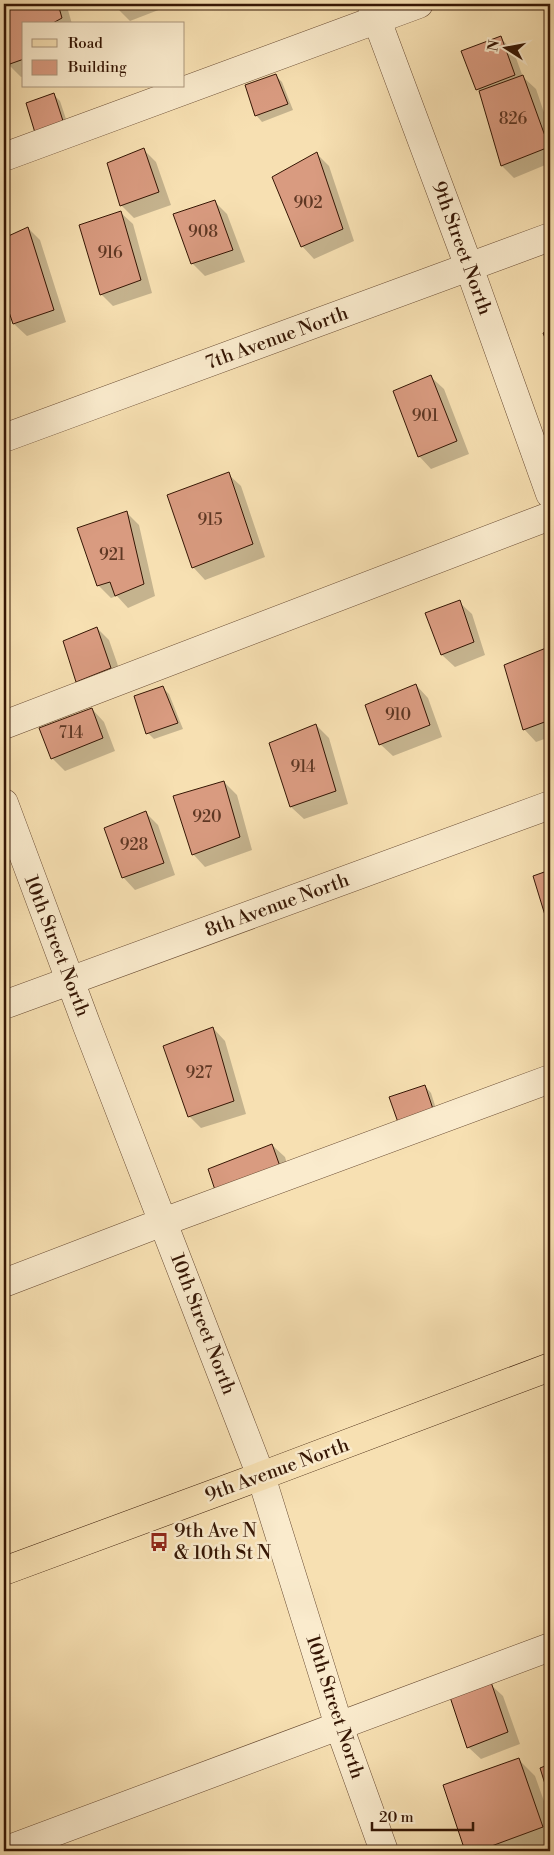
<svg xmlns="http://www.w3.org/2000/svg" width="554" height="1855" font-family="'Libre Bodoni',serif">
<rect width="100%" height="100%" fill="#f7e0b2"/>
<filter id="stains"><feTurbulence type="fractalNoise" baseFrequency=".004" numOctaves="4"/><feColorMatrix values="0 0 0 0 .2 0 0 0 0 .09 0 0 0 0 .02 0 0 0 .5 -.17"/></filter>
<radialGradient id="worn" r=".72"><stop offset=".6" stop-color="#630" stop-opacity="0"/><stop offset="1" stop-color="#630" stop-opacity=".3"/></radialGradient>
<path fill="#0003" d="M4,4H62L68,10L72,24H24V76L21,77L8,64L4,49Z
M116,4H174L130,21L118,9Z
M500,38L513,50L523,77L536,89L550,130V163L514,178L502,166L481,93L477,89Z
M276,76L282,82L293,110L262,122L256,115Z
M54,95L60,101L70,131L37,135Z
M144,150L156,162L171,205L134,218L121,205Z
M317,154L329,166L354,241L314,259L302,246Z
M215,202L227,214L245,262L205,276L192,263Z
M120,212L133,224L152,293L113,306L101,294Z
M28,228L40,240L66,322L27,336L14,324L4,293V239Z
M431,377L444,389L469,454L431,469L419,456Z
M228,474L241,486L265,557L205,580L193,567Z
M127,513L139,525L155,596L128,608L117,596L111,598L98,585Z
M459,602L472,614L485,655L455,667L442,655L426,613Z
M97,628L109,640L123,680L89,694L77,681Z
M546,650L550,655V737L536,742L524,729Z
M416,685L428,698L442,737L393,756L380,744Z
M162,687L169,694L183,729L154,739L148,733Z
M92,709L104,722L115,751L65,771L53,759L40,729Z
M316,725L329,738L348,804L304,819L291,807Z
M224,782L237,795L252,850L205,867L193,854Z
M145,812L158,825L175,875L135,890L123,877Z
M550,871V925L534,877Z
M213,1028L225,1041L246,1114L201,1128L189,1116Z
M425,1086L431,1093L440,1121L408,1134Z
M272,1145L285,1157L293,1185L231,1208Z
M490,1684L503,1696L520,1744L481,1759L468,1747Z
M518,1759L535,1776L550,1818V1848L541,1851H466L445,1785Z"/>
<path fill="#d99b80" stroke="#351604" d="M4,4H58L62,18L51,24H24V59L7,65L4,54Z
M501,36L515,75L476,90L461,51Z
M276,74L288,104L255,116L245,85Z
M523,75L549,147L501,166L479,91Z
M54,93L64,124L36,136L26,103Z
M144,148L159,192L120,206L107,163Z
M317,152L343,229L301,247L272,177Z
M215,200L233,250L191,264L173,214Z
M121,211L141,280L100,295L79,225Z
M28,227L54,310L13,324L4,297V238Z
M550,330V350L543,333Z
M431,375L457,441L418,457L393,391Z
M229,472L253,544L192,568L167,495Z
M127,511L144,584L115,596L110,582L97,586L77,528Z
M460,600L474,642L441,655L425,613Z
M97,627L111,668L76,682L63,641Z
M546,648L550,663V720L523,730L504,665Z
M416,684L430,725L379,745L365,705Z
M163,686L178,723L146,734L134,696Z
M92,708L103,738L51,759L39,728Z
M316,724L336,791L290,807L269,743Z
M224,781L240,837L192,855L173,796Z
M146,811L164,863L122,878L104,828Z
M550,870V924L548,925L533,876Z
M213,1027L234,1101L188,1117L163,1046Z
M425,1085L435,1115L400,1128L389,1097Z
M272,1144L282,1172L217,1196L208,1169Z
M491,1682L508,1732L467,1748L450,1697Z
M519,1758L543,1827L478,1851H465L443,1785Z
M550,1764V1800L540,1768Z"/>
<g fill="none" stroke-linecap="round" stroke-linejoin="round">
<g stroke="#664830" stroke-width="29">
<path id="minor" d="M371,4L469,267L550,494
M4,157L419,4
M4,438L550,237
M4,725L550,516
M4,803L87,1026L261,1476L339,1726L384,1851
M4,1005L550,805
M4,1283L163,1222L550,1079
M4,1851L550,1647"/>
</g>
<g stroke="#351604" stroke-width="29">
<path id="major" d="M4,1571L261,1476L550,1367"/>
</g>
<use href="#minor" stroke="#faebcd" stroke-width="28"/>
<use href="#major" stroke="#f7e0b2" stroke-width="28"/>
</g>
<defs>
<g id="bus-bare" transform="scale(1.5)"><path d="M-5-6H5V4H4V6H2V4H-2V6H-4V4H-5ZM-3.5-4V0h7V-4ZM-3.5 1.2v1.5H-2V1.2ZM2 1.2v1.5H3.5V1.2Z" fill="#8f2418" stroke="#faebcd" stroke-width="2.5" paint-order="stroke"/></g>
</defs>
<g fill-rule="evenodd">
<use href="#bus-bare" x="159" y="1542"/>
</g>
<g text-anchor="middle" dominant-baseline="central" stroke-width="5" stroke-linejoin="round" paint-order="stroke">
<g font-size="16" fill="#5e3723">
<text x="513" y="119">826</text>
<text x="308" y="203">902</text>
<text x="203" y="232">908</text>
<text x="110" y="253">916</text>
<text x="425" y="416">901</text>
<text x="210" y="520">915</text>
<text x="112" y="555">921</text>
<text x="398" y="715">910</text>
<text x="71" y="733">714</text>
<text x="303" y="767">914</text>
<text x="207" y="817">920</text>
<text x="134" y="845">928</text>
<text x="199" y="1073">927</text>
</g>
<g font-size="19" fill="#351604" stroke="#faebcd">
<text transform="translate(462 248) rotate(70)">9th Street North</text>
<text transform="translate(277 338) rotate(-20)">7th Avenue North</text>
<text transform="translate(277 905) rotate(-20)">8th Avenue North</text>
<text transform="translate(57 946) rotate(69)">10th Street North</text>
<text transform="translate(203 1324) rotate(69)">10th Street North</text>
<text transform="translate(277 1470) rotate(-20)">9th Avenue North</text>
<text transform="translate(335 1707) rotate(72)">10th Street North</text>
</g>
<g font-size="19" fill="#351604" stroke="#faebcd" text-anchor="start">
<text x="174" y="1531">9th Ave N<tspan x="174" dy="22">&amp; 10th St N</tspan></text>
</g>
</g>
<rect width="554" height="1855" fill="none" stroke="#f7e0b2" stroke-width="20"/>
<rect x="5" y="5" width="544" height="1845" fill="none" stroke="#351604" stroke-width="2.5"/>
<rect x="10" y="10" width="534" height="1835" fill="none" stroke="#351604"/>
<rect x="22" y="22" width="162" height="65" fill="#faebcd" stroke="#ab967d"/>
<rect x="32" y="39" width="25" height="8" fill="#f7e0b2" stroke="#ab967d"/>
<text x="68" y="48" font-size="15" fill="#351604">Road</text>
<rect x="32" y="60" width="25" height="15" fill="#d99b80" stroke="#ab967d"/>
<text x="68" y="72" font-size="15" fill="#351604">Building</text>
<g transform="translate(506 48) rotate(281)" stroke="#faebcd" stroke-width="4" paint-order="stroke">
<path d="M0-4L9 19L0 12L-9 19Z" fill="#351604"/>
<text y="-8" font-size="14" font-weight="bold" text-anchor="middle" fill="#351604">N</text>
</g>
<path d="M372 1822v8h101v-8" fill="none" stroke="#351604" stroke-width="2.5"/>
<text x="379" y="1822" font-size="15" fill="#351604" stroke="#faebcd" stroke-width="4" paint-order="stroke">20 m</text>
<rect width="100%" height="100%" filter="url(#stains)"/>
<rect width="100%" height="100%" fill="url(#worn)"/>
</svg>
